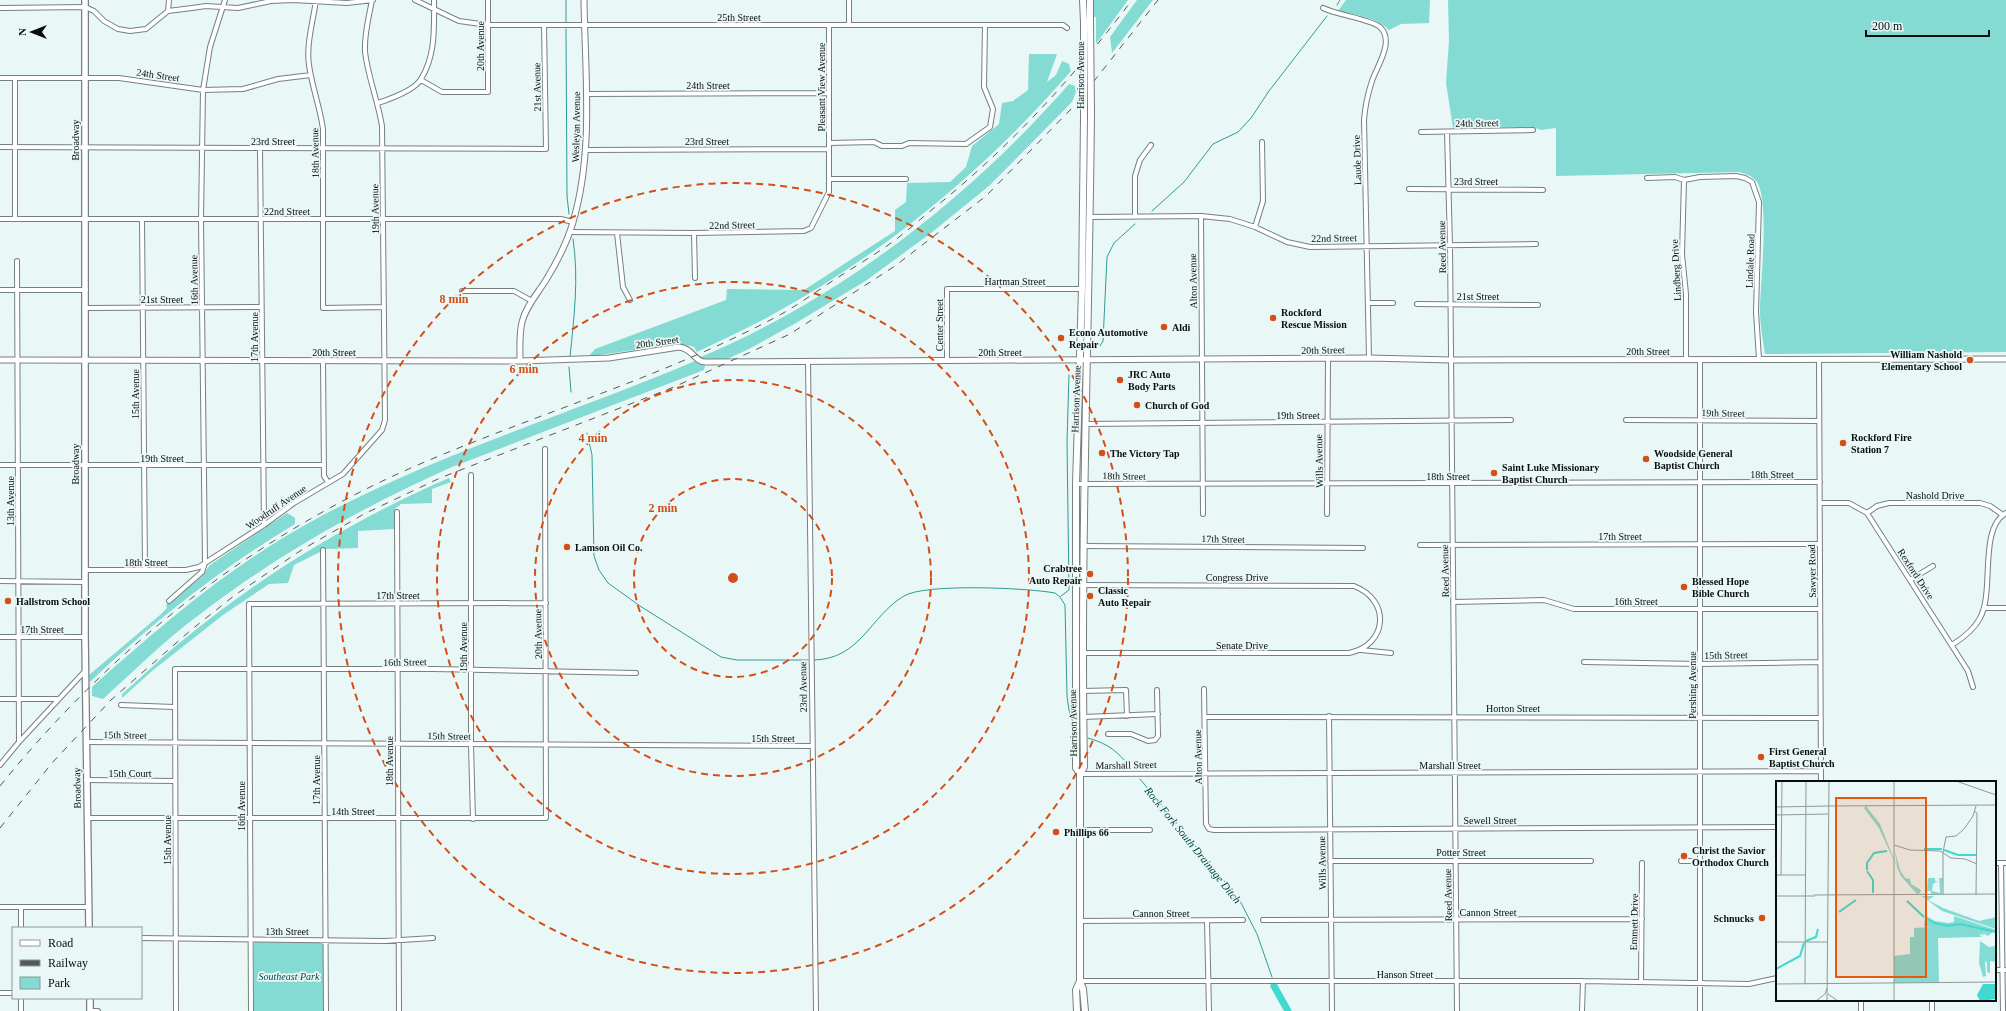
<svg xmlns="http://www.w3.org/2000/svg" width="2006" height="1011" font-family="'Times New Roman',serif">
<rect width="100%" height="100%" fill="#e9f7f6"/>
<path fill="#84dbd3" d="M1093,0H1128L1096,44V17H1093Z
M1137,0H1153L1112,53L1110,37Z
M1346,0H1430L1429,23L1401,24L1389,30C1377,17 1355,15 1338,11Z
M1448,0H2006V352L1765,354C1763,340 1760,325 1760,311C1760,284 1770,203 1757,182C1753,176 1746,174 1739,172L1556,176V128L1541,130L1533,127L1453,128L1446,83L1449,41Z
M1029,54H1057L1047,82L1056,75L1062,61L1069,64L1071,71C986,169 884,254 770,316C746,329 721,340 697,352L694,347C680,340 610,355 589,356L595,349L726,300L727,289L804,290L895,231V210L906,202L907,183L950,182L966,167L972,146L999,124L1002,103L1013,101L1028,90Z
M1069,84L1075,86L1076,92L1072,102L989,186L931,233L867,280L796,323L749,349L727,359H707L701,357C842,297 968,199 1069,84Z
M695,361L705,366L704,370L452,467C362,507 277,555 199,615C165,640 135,670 103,699L92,696V687C161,626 226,569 307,524C430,455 566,416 695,361Z
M449,478L451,482L432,489V503L401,504L395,509V529L358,531V548L326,549L294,565L288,583L269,584L223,615L152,671L122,698V694C144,675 165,654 188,636C268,571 355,519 449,478Z
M287,513L295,518V524C220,569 153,622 90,682L89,675L160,615L167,608L166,605L201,577L210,565Z
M255,942L321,943L323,945V1011H254V944Z"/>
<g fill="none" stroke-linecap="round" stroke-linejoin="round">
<path stroke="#2f9c95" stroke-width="1" d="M566,0V22
M1337,5L1340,0
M566,29L567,196L569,214
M1152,211L1184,182L1213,144L1238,132L1251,118L1269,91L1327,16
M1100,346L1103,341L1107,257L1114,243L1135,224
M570,357C574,317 579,279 573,239
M569,367L571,392
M587,433L592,455L594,556L599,570L608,583L615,588L640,606L721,657L737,660H808
M1061,596L1069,590L1067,441L1069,375
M814,660C861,659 870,616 904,596C925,583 1028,588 1055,593L1060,597L1065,605L1067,696L1069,710L1073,723
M1088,738C1109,744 1117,751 1131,768
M1140,779L1239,899L1257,934L1272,977"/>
<path stroke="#3fd9cf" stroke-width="7" d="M1274,986L1288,1011"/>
<g stroke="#758180" stroke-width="6">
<path id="minor" d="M316,0C313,22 306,44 309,65C312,87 320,107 323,129V308L384,307
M415,0L459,21L488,25H1063L1067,28
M849,0V24
M0,8L85,7L94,11L104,21L118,29L130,31L146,29L168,11L192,8L206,6L238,8L271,1L293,0L347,3L373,0
M1323,8C1337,15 1371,19 1380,27C1395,41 1377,66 1372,81C1368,93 1365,107 1364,120L1369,358
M168,11L169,0
M0,78H119L203,90L243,89L278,79L311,75
M421,80L442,92H488V0
M586,94L829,93
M378,103C390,99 415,90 421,79C436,55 434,27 434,0
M1421,132L1533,130
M1447,132L1450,245L1457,1011
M829,143L874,142L882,146H902L909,143L966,144L990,127L993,109L984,87L985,25
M0,147L546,149L544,25
M260,149L264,525
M587,150L828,149
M1647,178L1675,177L1684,180L1700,177L1736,176L1745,178L1752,182L1759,202L1756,312L1759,359
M829,179H906
M1684,180L1682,254L1686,294V360
M1409,189L1543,190
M1135,216V176L1140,160L1151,145
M1201,216L1203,514
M1090,217L1201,216L1230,219L1255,227L1287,242L1310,247L1536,244
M15,218V78
M0,219H561L573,222
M142,219L145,570
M1255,227L1263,201L1262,142
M570,232L694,233L804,231L811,228L829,192V25
M617,233L623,287L630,300
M694,233L695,278
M17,261L19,742
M0,290H86
M462,291H514L532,301
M1368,303H1393
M1417,304L1538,305
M86,308L261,307
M1819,359L1821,782
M1700,360V1011
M323,361L324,476L328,482
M947,361V289H1082
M808,362L816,1011
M1626,420L1819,421
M1085,424L1511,420
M0,465H324
M471,475V745L473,819
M1076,484L1820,482
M1820,503H1849L1867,513L1968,671L1973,687
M397,512L399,1011
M1867,513L1877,506L1889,503H1980L1990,506L2003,515
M1327,514L1328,359
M1420,545L1820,544
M1083,546L1363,548
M323,550L326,1011
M85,570H186L199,567L205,563L201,219L203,90L210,47L225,0
M1910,580L1933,566
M0,581L85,582
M1076,585L1354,586C1391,600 1388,645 1349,653H1082
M169,601L202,572L205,563L264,525L294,503L343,474L382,430L385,420L382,126C378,101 368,77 365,52C364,34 369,17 372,0
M1453,602L1544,600L1574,609H1820
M1984,608H2006
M0,637H85
M1952,645C1963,638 1974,630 1980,618C1995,591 1978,529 2006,513
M1361,650L1391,653
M1584,662L1700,664L1820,662
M1204,689L1206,824L1209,829L1214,830L1777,827
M1082,691L1126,690L1127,716
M0,699H57
M121,705L174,707
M1329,716L1332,1011
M1083,717L1158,714
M1205,717L1820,718
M1108,734H1131L1148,741L1155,740L1158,736L1157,690
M86,742L812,746
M0,765L19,742L85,671
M1080,774L1821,771
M86,780L174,781
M87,818H546L545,449
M1080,830H1150
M1330,861H1591
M1681,861H1700
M1995,863H2006
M2001,863L2003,1011
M0,907H89
M21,907V928
M1263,920L1642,919
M1079,921L1243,920
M1207,921L1209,1011
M141,938L385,941L433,938
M1995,970H2006
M1080,981H1583L1749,984L1777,978
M1641,982L1642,863
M0,993H13
M21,998V1011
M90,1011H98
M176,1011L175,669H434L636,673
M251,1011L249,604L546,603
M1582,1011L1583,981
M1861,1011V1000
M1932,1011V1000"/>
</g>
<g stroke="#758180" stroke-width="7">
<path id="tertiary" d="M0,360L520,361L609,358L679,347C694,349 694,362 706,362L1369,358L1451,360L2006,359
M520,361C520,348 519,335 522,322C526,306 538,293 546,280C557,262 567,243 573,222C594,151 585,74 584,0"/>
</g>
<g stroke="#758180" stroke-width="8">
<path id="secondary" d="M85,0V637L89,928
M90,998V1011"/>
</g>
<g stroke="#758180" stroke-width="8">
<path id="primary" d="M1083,0L1084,22
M1090,22V0
M1080,774L1076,768V484L1082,289L1084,119
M1077,1011L1076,990L1080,981
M1085,1011L1083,989L1080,981V774L1084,767C1080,549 1089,331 1091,113"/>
</g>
<use href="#minor" stroke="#fff" stroke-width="4"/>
<use href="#tertiary" stroke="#fff" stroke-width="5"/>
<use href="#secondary" stroke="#fff" stroke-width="5.5"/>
<use href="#primary" stroke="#fff" stroke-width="6"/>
<path stroke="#525a59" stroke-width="1" stroke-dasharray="7 7" stroke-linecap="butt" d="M0,786C113,646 255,535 420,464C539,413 663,377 778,316C798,305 817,291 837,278C853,268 869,258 884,248C902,236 918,221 934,208C1009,148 1074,77 1132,0
M0,828L52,763L111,700L191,630L235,595L303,549L364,514L440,478L674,387L790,334L895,266L986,196L1076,104L1158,0"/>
<g stroke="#758180" stroke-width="8" stroke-linecap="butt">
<path id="primary-bridge" d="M1084,22V119
M1090,22L1091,113"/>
</g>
<use href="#primary-bridge" stroke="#fff" stroke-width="6"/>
</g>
<g fill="none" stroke="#d44e18" stroke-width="2" stroke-dasharray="7 5">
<circle cx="733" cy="578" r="99"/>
<circle cx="733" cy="578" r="198"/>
<circle cx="733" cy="578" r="296"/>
<circle cx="733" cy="578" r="395"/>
</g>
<g fill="#d44e18" stroke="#e9f7f6" stroke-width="1.5">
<circle cx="1273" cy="318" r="4"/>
<circle cx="1164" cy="327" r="4"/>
<circle cx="1061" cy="338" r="4"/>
<circle cx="1970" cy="360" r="4"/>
<circle cx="1120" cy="380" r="4"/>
<circle cx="1137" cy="405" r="4"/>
<circle cx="1843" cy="443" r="4"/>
<circle cx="1102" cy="453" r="4"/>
<circle cx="1646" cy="459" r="4"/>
<circle cx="1494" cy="473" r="4"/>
<circle cx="567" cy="547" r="4"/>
<circle cx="1090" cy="574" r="4"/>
<circle cx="1684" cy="587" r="4"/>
<circle cx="1090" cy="596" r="4"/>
<circle cx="8" cy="601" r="4"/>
<circle cx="1761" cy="757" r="4"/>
<circle cx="1056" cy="832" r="4"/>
<circle cx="1684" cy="856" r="4"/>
<circle cx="1762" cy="918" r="4"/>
</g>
<g text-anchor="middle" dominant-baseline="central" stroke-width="3.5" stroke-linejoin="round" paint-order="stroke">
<g font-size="10" fill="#090e0d" stroke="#e9f7f6">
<text x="739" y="17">25th Street</text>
<text transform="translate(480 46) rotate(-90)">20th Avenue</text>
<text transform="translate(158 75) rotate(8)">24th Street</text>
<text transform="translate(1080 75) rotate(-90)">Harrison Avenue</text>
<text x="708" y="85">24th Street</text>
<text transform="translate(537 87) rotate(-91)">21st Avenue</text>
<text transform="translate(821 87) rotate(-90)">Pleasant View Avenue</text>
<text transform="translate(1477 123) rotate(-1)">24th Street</text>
<text transform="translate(576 127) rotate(-89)">Wesleyan Avenue</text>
<text transform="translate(75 140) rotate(-90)">Broadway</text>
<text x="273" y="141">23rd Street</text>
<text x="707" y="141">23rd Street</text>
<text transform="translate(315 153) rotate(-91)">18th Avenue</text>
<text transform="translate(1357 160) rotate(-92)">Laude Drive</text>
<text x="1476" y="181">23rd Street</text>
<text transform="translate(375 209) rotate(-91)">19th Avenue</text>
<text x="287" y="211">22nd Street</text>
<text transform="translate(732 225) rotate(-1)">22nd Street</text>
<text transform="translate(1334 238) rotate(-1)">22nd Street</text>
<text transform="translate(1442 247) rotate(-91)">Reed Avenue</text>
<text transform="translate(1750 261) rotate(-88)">Lindale Road</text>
<text transform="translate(1676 270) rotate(-93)">Lindberg Drive</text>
<text transform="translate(194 280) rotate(-91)">16th Avenue</text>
<text x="1015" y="281">Hartman Street</text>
<text transform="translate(1193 281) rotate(-91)">Alton Avenue</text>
<text x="1478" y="296">21st Street</text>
<text x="162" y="299">21st Street</text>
<text transform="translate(939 325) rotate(-90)">Center Street</text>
<text transform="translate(254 337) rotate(-90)">17th Avenue</text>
<text transform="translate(657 342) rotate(-8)">20th Street</text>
<text transform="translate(1323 350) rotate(-1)">20th Street</text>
<text x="1648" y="351">20th Street</text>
<text x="334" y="352">20th Street</text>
<text x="1000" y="352">20th Street</text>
<text transform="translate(135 394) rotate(-90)">15th Avenue</text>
<text transform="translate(1076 399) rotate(-88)">Harrison Avenue</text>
<text transform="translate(1723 413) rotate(1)">19th Street</text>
<text x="1298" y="415">19th Street</text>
<text x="162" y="458">19th Street</text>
<text transform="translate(1319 461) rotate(-91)">Wills Avenue</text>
<text transform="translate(75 464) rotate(-90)">Broadway</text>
<text x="1772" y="474">18th Street</text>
<text transform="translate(1124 476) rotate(1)">18th Street</text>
<text x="1448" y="476">18th Street</text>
<text x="1935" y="495">Nashold Drive</text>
<text transform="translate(10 501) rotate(-90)">13th Avenue</text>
<text transform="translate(276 507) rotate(-34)">Woodruff Avenue</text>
<text x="1620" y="536">17th Street</text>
<text transform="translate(1223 539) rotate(1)">17th Street</text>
<text x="146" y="562">18th Street</text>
<text transform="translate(1445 571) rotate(-91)">Reed Avenue</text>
<text transform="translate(1812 571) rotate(-91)">Sawyer Road</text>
<text transform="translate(1916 574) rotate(57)">Rexford Drive</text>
<text x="1237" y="577">Congress Drive</text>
<text x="398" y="595">17th Street</text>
<text x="1636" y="601">16th Street</text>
<text x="42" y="629">17th Street</text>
<text transform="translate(538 634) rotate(-91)">20th Avenue</text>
<text x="1242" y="645">Senate Drive</text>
<text transform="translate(463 647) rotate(-90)">19th Avenue</text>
<text transform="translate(1726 655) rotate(-1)">15th Street</text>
<text transform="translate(405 662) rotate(-1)">16th Street</text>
<text transform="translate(1692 685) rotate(-90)">Pershing Avenue</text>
<text transform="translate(803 687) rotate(-91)">23rd Avenue</text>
<text x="1513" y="708">Horton Street</text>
<text transform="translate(1073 723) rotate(-91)">Harrison Avenue</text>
<text transform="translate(125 735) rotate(1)">15th Street</text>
<text transform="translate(449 736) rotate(1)">15th Street</text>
<text x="773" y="738">15th Street</text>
<text transform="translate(1198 757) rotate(-91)">Alton Avenue</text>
<text transform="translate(389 761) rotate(-90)">18th Avenue</text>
<text transform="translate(1126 765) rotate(-1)">Marshall Street</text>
<text x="1450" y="765">Marshall Street</text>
<text x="130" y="773">15th Court</text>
<text transform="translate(316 780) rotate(-90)">17th Avenue</text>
<text transform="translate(77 788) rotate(-91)">Broadway</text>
<text transform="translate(241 806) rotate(-90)">16th Avenue</text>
<text x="353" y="811">14th Street</text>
<text x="1490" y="820">Sewell Street</text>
<text transform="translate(167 840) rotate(-90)">15th Avenue</text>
<text x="1461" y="852">Potter Street</text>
<text transform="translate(1322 863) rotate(-91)">Wills Avenue</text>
<text transform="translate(1448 895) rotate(-91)">Reed Avenue</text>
<text x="1488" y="912">Cannon Street</text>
<text x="1161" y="913">Cannon Street</text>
<text transform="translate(1634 922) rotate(-89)">Emmett Drive</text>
<text x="287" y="931">13th Street</text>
<text x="1405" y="974">Hanson Street</text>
</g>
<g font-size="10" font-weight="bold" fill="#090e0d" stroke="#e9f7f6" text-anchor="start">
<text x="1281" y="312">Rockford<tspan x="1281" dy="12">Rescue Mission</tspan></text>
<text x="1172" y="327">Aldi</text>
<text x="1069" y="332">Econo Automotive<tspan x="1069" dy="12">Repair</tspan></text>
<text x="1962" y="354" text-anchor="end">William Nashold<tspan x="1962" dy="12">Elementary School</tspan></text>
<text x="1128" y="374">JRC Auto<tspan x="1128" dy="12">Body Parts</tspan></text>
<text x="1145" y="405">Church of God</text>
<text x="1851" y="437">Rockford Fire<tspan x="1851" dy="12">Station 7</tspan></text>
<text x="1110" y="453">The Victory Tap</text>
<text x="1654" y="453">Woodside General<tspan x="1654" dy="12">Baptist Church</tspan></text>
<text x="1502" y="467">Saint Luke Missionary<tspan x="1502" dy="12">Baptist Church</tspan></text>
<text x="575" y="547">Lamson Oil Co.</text>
<text x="1082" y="568" text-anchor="end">Crabtree<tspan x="1082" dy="12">Auto Repair</tspan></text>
<text x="1692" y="581">Blessed Hope<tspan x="1692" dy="12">Bible Church</tspan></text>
<text x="1098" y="590">Classic<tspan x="1098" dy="12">Auto Repair</tspan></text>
<text x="16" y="601">Hallstrom School</text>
<text x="1769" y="751">First General<tspan x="1769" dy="12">Baptist Church</tspan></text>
<text x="1064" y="832">Phillips 66</text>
<text x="1692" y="850">Christ the Savior<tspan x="1692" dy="12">Orthodox Church</tspan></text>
<text x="1754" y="918" text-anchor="end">Schnucks</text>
</g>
<g font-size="10" font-style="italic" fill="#014844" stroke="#e9f7f6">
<text x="289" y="976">Southeast Park</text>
</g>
<g font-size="11" font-style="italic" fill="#004743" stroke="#e9f7f6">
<text transform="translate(1193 845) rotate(51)">Rock Fork South Drainage Ditch</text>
</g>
</g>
<g transform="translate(1776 781)">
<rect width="220" height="220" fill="#e9f7f6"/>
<path d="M90,25L104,43L121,86L119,70L124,89L129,97L134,98L135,103L145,109L144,112L141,113L125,95L103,47L88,27ZM152,97H159V100H162L157,103L156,110L164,112L163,97H167L166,113H155V110H151ZM146,115H167H158L152,119L167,127L203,140L220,136V148L166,130ZM150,135L159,140L172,142L178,141V135L220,149V151L218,150L212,155L207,152L208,154L203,153L206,156H203L162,157L163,201L118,202V175L134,173V156H138V147L154,146L148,145L149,137L158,143H165L158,142ZM204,160L213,166L220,165V181L214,180V192L211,191V182L209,180L210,195L207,196L203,182Z" fill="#84dbd3"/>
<path d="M207,203H219L220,218L204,220L201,214Z" fill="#3fd9cf"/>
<path fill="none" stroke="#3fd9cf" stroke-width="2" d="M148,68H166M168,69L182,74H200M91,89V82L98,72L111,70M91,90L97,99V112M131,120L148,136M63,131L80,119M149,136L158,142L172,145L184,143L220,151M30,160L40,156L42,148M0,188L24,175L28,162"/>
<path fill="none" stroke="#8f9a99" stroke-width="1" d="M118,0V220M180,0L220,14M52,25L220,24M0,26L52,25M198,30L201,32L200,114M0,34L52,33M118,64L134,69L164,70L175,77L189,78L201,83M220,71V26M0,94H29M5,94L6,0M167,113V71L170,56L180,55L188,48L197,35L200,25M38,114L220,113M0,115H39M0,161H51M0,203L220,201M29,203L30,0M52,213L62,220M40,220L49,213L51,207M51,220L53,0"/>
<path fill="#e8590c" fill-opacity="0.15" stroke="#e8590c" stroke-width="2" d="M60,17H150V196H60Z"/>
<rect width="220" height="220" fill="none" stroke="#090e0d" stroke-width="2"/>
</g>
<circle cx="733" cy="578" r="6" fill="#d44e18" stroke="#e9f7f6" stroke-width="2"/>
<g font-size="12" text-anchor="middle" font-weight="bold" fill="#d44e18" stroke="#e9f7f6" stroke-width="3.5" stroke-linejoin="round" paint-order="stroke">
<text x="454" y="303">8 min</text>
<text x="524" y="373">6 min</text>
<text x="593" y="442">4 min</text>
<text x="663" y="512">2 min</text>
</g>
<rect x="12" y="927" width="130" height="72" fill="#e9f7f6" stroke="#8f9a99"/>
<rect x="20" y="940" width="20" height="6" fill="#ffffff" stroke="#8f9a99"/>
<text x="48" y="947" font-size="12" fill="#090e0d">Road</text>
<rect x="20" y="960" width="20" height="6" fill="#525a59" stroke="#8f9a99"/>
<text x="48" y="967" font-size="12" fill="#090e0d">Railway</text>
<rect x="20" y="977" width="20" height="12" fill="#84dbd3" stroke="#8f9a99"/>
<text x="48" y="987" font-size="12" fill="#090e0d">Park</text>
<g transform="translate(32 32) rotate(270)" stroke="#e9f7f6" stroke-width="3" paint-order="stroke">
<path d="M0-3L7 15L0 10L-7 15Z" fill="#090e0d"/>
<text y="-6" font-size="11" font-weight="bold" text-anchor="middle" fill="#090e0d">N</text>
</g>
<path d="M1866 30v6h123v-6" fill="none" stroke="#090e0d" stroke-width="2"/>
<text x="1872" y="30" font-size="12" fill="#090e0d" stroke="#e9f7f6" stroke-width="3" paint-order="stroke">200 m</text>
</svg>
